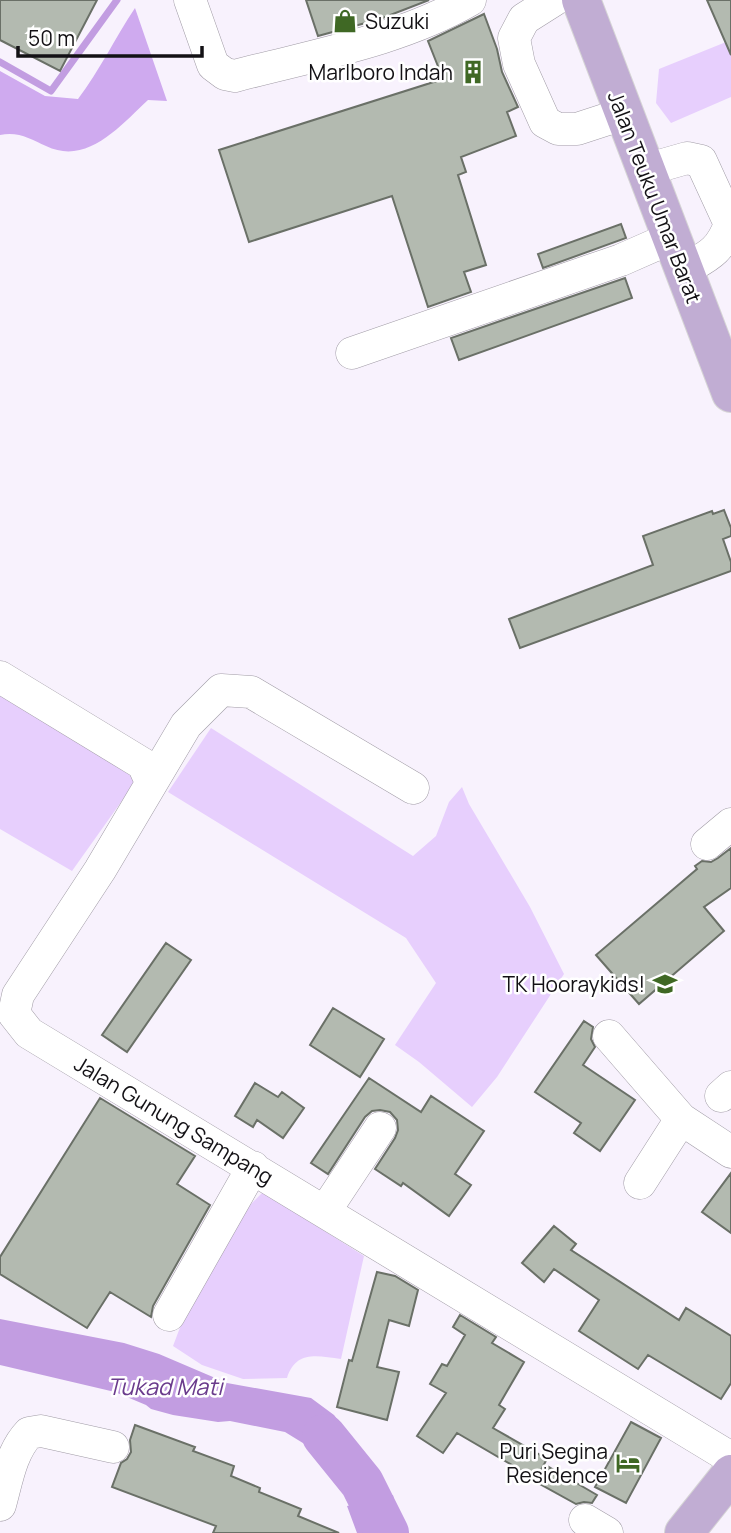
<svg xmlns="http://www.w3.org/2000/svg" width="731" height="1533" font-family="Manrope,sans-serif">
<rect width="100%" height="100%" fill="#f8f2fd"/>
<path fill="#e7cffd" d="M731,40V97L671,123L656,103L659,69Z
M0,686L134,769L136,781L72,871L0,829Z
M211,728L413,856L436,836L449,802L462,787L469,804L530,907L564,974L497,1077L472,1107L419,1062L395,1045L436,983L406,938L168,792Z
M263,1192L364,1256L341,1359C317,1356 296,1350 287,1378L243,1379L202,1365L173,1346L195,1288L240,1215Z"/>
<path fill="#cfaaef" d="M135,8L167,101L148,100C120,126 87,166 46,146C31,139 18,131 0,135V71L45,96L78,99C100,70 115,38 135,8Z"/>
<path fill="#c29de1" d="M0,1319L124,1343L159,1354L227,1383L311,1398L334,1415L382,1477L340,1490L324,1456L285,1432L230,1421L218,1422L173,1415L151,1409L146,1405L115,1392L0,1365Z
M393,1495L401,1533H357L347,1506Z"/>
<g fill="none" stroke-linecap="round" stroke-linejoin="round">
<path stroke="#c29de1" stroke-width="7" d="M0,62L51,91L117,0"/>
<path stroke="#c29de1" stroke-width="44" d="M324,1436L362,1483L387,1533"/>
</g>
<path fill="#b3bab0" stroke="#6a7067" stroke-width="2" d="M0,0H97L60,71L0,40Z
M306,0H429L380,19L318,36Z
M707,0H731V55Z
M484,14L497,49L502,72L518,107L507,112L516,136L461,157L466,172L458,175L486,265L464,272L471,292L428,307L392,196L249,242L219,150L443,79L428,41Z
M621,224L626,238L543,268L538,254Z
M625,278L632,298L459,360L451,338Z
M724,510L731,528V536L723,539L731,562V571L520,648L509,619L653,565L643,536L712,511L713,514Z
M731,848V888L704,907L724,931L639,1004L596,955L697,869L695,866L702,861L711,862L718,858Z
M166,943L191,960L127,1052L102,1035Z
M333,1008L384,1039L360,1077L310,1045Z
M584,1021L593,1027L591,1039L595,1047L583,1065L635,1100L600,1151L574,1133L581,1123L535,1092Z
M369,1078L421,1112L431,1096L484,1131L455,1174L471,1185L449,1216L403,1183L401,1186L375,1169L395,1138L398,1130L397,1120L390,1112L380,1110L372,1111L365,1117L328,1174L311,1163Z
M255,1083L278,1097L282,1092L304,1108L283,1138L257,1120L253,1127L235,1116Z
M100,1098L195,1156L177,1184L210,1205L153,1306L151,1317L110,1292L87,1328L0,1274V1257Z
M731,1173V1233L702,1212Z
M554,1226L576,1244L571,1250L679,1320L686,1308L731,1336V1383L721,1399L648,1355L638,1369L579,1331L599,1300L554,1269L544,1282L522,1263Z
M377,1272L395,1276L418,1290L409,1326L389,1320L377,1367L399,1372L387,1420L337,1407L349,1360L352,1361Z
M460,1315L496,1337L492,1343L524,1362L499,1405L505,1409L493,1428L547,1459L536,1479L457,1433L443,1453L417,1436L446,1393L430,1384L442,1364L447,1366L465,1335L453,1327Z
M631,1422L661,1438L626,1503L595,1487Z
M135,1425L195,1447L193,1451L234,1466L231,1476L260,1488L259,1492L301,1509L298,1516L339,1533H213L216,1526L112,1487L121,1463L127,1459L131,1452L130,1440Z
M549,1467L597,1495L592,1503L584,1502L576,1504L540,1484Z"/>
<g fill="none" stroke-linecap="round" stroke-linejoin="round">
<g stroke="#a19ca6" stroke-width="33">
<path id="minor" d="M190,0L213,65L225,74L235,76C314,55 399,41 470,0
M554,0L524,19L514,38L519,64L545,122L558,129H577L623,114
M645,170L687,158L701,161L730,224C720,252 708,256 684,270
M352,353L621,260L671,238
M0,677L143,764L151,782
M413,788L251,692L221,690L186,725L100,870L18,995L14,1014L29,1033L731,1458
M707,844L731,824
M609,1036L681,1119L731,1152
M721,1096L731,1087
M640,1183L681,1119
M325,1211L380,1128
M169,1315L253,1167
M0,1505C7,1480 11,1452 29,1433L41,1431L113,1447
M585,1520L607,1533"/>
</g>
<g stroke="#d5d4d5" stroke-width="40">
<path id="major" d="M581,0L731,393
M684,1533L731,1474"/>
</g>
<use href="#minor" stroke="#fff" stroke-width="32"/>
<use href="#major" stroke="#c1add3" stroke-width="38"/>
</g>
<defs>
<g id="shop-bare" transform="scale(1.89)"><path d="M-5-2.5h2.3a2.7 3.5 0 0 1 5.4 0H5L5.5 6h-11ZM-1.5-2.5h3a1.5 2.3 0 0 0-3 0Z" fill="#3f6824" stroke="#fff" stroke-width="2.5" paint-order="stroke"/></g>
<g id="building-bare" transform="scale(1.89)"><path d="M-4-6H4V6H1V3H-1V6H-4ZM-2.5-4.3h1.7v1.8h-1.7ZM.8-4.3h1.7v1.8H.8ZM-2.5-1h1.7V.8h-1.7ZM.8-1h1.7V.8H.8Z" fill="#3f6824" stroke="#fff" stroke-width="2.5" paint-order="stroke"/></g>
<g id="school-bare" transform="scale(1.89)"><path d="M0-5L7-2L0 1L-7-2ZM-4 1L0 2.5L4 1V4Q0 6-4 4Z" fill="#3f6824" stroke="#fff" stroke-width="2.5" paint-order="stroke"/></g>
<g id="hotel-bare" transform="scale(1.89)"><path d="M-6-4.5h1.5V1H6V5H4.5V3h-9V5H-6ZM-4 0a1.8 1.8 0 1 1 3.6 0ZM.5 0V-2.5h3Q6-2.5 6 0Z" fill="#3f6824" stroke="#fff" stroke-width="2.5" paint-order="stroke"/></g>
</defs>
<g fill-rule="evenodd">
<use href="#shop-bare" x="345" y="21"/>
<use href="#building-bare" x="473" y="72"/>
<use href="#school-bare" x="665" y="984"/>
<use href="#hotel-bare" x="628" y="1463"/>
</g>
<g text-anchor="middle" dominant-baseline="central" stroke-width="5" stroke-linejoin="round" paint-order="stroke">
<g font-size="21" fill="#131115" stroke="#fff" text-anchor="end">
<text x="365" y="21" text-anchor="start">Suzuki</text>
<text x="453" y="72">Marlboro Indah</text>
<text x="645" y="984">TK Hooraykids!</text>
<text x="608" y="1451">Puri Segina<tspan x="608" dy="24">Residence</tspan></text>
</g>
<g font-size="21" fill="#131115" stroke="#fff">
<text transform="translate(655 197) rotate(69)">Jalan Teuku Umar Barat</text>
<text transform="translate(174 1120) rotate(31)">Jalan Gunung Sampang</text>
</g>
<g font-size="23" font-style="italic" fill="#6a3b8c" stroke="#fff">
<text x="165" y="1386">Tukad Mati</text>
</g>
</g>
<path d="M18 46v10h184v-10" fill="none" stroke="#131115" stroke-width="3.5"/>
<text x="28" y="46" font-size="21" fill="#131115" stroke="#ffffff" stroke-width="5" paint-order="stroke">50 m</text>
</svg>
